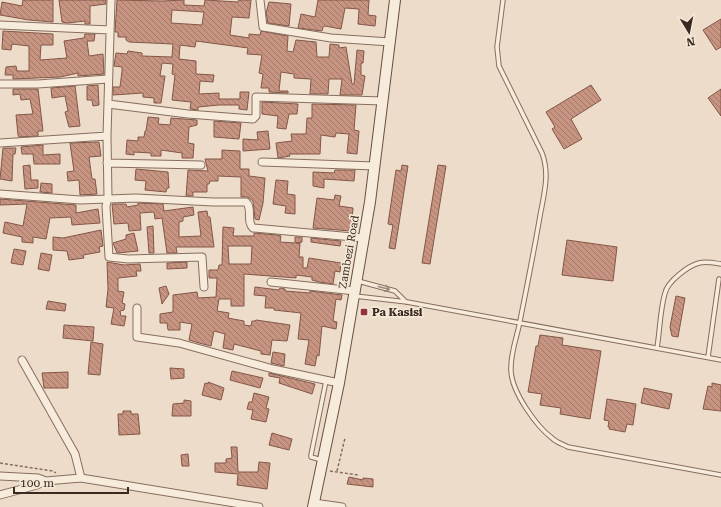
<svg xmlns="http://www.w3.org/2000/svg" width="721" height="507" font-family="'Roboto Serif',serif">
<defs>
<pattern id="building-back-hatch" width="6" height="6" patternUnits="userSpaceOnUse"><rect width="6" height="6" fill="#c79482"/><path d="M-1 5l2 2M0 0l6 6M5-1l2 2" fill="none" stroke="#a3796a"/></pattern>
</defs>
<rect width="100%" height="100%" fill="#ecdcc9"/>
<path fill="url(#building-back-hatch)" stroke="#845647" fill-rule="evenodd" d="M23,0H53V22L29,20L0,15L2,2L22,6Z
M59,0H106V4L90,6V24H85V21L67,23L62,22Z
M117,0L162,1L184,0V5L204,6L205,0L238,2L239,0H251L249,18L232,17L230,35L249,38V34L260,35L261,31L288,36L287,51L293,52L296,40L316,42L317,57H329L330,44L339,45V48L346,47L352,84H354L357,50L364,51L363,63H361V75L365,76L362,95H340L342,79H329L328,94H310L311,79L294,78V74L281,72L279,91H288V93L269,92V88H261L263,74L259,73L262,55L247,54L248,48L196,41L195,47L180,45L179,59L196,61V74L214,75L213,82L200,81L199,94L219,93V99H240V92H249L247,110L239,109V105H219L198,107V110L190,109L191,102L172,100L175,75L172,74L173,64L162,63L160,76H165L161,103H154V98L143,97V93L113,95V87H120L122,71V67L114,66L116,53L127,54L128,51L142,53V56L172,57L173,44L129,42L126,40V37H118V32H115ZM172,10L204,12L202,25L171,23Z
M318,0H369L368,15L376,16L375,26L358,24L359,9L345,8L341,29L325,26L323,27L322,31L298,28L301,14L315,17Z
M269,2L291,4L289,26L268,23L266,13Z
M721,19V47L716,50L703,30Z
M3,31L53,34V45H41L40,60L67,58L64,41L84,38L85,34H95L94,41H87L89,56L103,54L104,74L78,76V73L60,77L13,79V75H5L6,67L16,66L17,71H29V46L12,44L11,50L2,49Z
M98,85L99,105L93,106L92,100H87V86Z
M591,85L601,100L571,119L582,139L564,149L552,129L555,127L546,112Z
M75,86L80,126L69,127L65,112L68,111L65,96L52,98L51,88Z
M13,89H38L43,131H38V136L19,137L18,135L16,115L33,114L30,99L21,100L20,94L13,95Z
M721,89V116L708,98Z
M262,102L298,104L297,114H289L286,129L277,128L278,116L262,114Z
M312,104L356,105L354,130L359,131L357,154L347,153L349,134L336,133L335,137L321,135L320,154H289L290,156L278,158L276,143L292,141L291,134H306L307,118H312Z
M148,117L159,118L158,124L170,125L171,118L197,120V125L189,127L188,143L194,144L193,158H182V153L161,150V156H151V153L134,152V155L126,154L127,140L138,141V137H144L145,131H146Z
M214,121L241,123L239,139L214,137Z
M268,131L270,149L243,151V139L258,140L257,132Z
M99,142L101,156L89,157L92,179H95L97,194L80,195L79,180L68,181L67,172L74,171L70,143Z
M43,145V155L60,154V164H34L33,154H22L21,147Z
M3,148H16L15,154H13L12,181L0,179Z
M222,150L240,151V169H249V176L265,178L263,203L259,220L255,219L253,201L248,197H241V177L218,176V181H210L209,184H207V192H193V196H186L188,170L208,171L205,159H222Z
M30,165L31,180H38V188L25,189L23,166Z
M402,165L408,166L395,249L389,248L393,225L388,224L396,170L401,171Z
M438,165L446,166L430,264L422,263Z
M136,169L168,172L169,188H167L166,192L145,190L146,181L135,180Z
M335,170H355L354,181L324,179V188L313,186V172L334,173Z
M276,180L288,181L287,194L295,195V214L285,213L286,206L273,204Z
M41,183L52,184V193L40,192Z
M335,195L341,196L339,206L353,208L351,231L313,228L317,198L334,200Z
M0,199L76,205V213L98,209L100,223L72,225L71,217L50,218L46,239L33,237V243L22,242V237L3,233L5,222L23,226L27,204L0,205Z
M138,203L163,204L164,211L193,207L194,215L183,217V221L179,222V237L201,236L198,212L207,211L208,217H210L214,247H176L177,253H167L162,218L155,219L154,212L140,213L141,230L129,231L128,223L114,224L112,204H126L127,207L138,205Z
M153,226L154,253H149L147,227Z
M223,227L234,228L233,236H254V233L277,235L281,236L280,242L295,243V237H302V242L296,243H300L299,257H303V268H307L309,258L341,263L340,272L335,271L333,284L319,282L312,280V277L296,275V278L244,274V306H231V299H219L217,311L229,313L228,318L244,321V325L251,326L252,321H255L256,320L290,325L287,341L272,340L270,355L261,354V351L234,344L233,350L223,348L225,334L214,331L211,346L199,343L189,340L192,324L180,322V330H168L167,323H160V314L173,312V295L197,292L198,298L216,297L217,278H209V270H218L219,265H222ZM228,246H252L251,264H229Z
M101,230L103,246L99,247L100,252L83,255L84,258L69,260L67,251L53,250V237L63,238Z
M134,233L138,251L117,253L113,243L126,239V235Z
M311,238L341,241L340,246L311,242Z
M567,240L617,247L613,281L562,275Z
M14,249L26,251L23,265L11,263Z
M41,253L52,255L49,271L38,269Z
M107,262L124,265L140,264L141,271H136L137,276L118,278V291L124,292L122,303L125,304L124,310L120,311L121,316H126L124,326L111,324L114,308L106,307L108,289Z
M187,262V268L167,269V263Z
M166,286L169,294L162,304L159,288Z
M255,287L279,290L280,288L285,289V291L310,293V291L342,295L341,300L336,299L333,321L337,322L336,329L322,326L319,356L317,355L315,366L305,364L309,340L298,339L301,313L274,310V308H265L266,296L254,295Z
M676,296L685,298L678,337L672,336L670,327Z
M48,301L66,304L65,311L46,309Z
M64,325L94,327L93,341L63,338Z
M540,335L563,338L562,345L601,351L590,419L560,414L561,408L540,405L542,394L528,392L536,346H538Z
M91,342L103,344L100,375L88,374Z
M273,352L285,354L284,366L271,363Z
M170,368L184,369V378L171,379Z
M232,371L263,378L260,388L230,380Z
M68,372V388H44L42,373Z
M269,373L315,384L312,394L279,383L280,378L269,376Z
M208,382L224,388L221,400L202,395L205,383L208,384Z
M712,383L721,385V411L703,409L708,386L712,387Z
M644,388L672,394L669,409L641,403Z
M254,393L269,397L266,408L269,409L266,422L251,419L253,410L247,409L249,402H252Z
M607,399L636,404L633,425L627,424L625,432L609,429L610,427H608L609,421L604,420Z
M184,400L191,401V416H172L173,404L184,403Z
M123,411H131V414H138L140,434L119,435L118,414H123Z
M272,433L292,439L289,450L269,445Z
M231,447H237L238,472H258L259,462L270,463L267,489L237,485L238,474L215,472V463H226V459L232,458Z
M188,454L189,466H182L181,455Z
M349,477L363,480V478L373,479V487L347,484Z"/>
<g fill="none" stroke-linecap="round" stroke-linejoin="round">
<g stroke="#876e5f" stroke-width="5.5">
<path id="lane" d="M503,0L497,47L499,66L542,153C550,174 544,194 540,216C534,251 527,286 520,321C517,338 510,353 511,371C512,392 536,426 552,438C556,442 562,444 568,447L721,475
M358,281L395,291L406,302
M355,296L407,302L721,360
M657,348C660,330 660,310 665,293C668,281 688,266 699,263C707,261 714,263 721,264
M708,357L719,279
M322,460L311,457V455L326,381"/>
</g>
<g stroke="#876e5f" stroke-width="9">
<path id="street" d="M111,0L107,136L108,198L106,206L109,257L128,259L202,257L204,287
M260,0L263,27L331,38L390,42
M0,25L110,30
M0,84H38L108,79
M108,104L188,114L253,119L256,116V97L383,101
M0,143L107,136
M262,162L375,166
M107,163L201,165
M0,194L80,200L136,198L213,202H246C253,208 246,222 253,228L364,238
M271,282L355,291
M137,308V337L179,343L273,369L339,383
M22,360L75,454L81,478
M0,476L38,478L46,481
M0,495L37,485L46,481L81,478L259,507
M314,503L342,507"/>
</g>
<g stroke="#695042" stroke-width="12">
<path id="secondary" d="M313,507L339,383L370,202L395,0"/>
</g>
<path stroke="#876e5f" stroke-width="1.5" stroke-dasharray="3 2" stroke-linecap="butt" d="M0,463L53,471L56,473
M330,471L358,475
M337,471L345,438"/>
<use href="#lane" stroke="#f7ebdc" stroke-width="3.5"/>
<use href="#street" stroke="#f7ebdc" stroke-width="7"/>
<use href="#secondary" stroke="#f7ebdc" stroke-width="10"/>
</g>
<defs><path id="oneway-shaft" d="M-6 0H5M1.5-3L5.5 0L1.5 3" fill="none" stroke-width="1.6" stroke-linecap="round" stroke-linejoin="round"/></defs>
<use stroke="#988a7e" href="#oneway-shaft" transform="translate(384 288) rotate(15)"/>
<rect fill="#923342" stroke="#f4e8d8" stroke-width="1.5" x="360" y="308" width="8" height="8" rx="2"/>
<g text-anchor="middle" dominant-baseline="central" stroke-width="3.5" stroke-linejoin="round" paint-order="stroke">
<g font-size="11" fill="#392921" stroke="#f4e8d8">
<text transform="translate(349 252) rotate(-80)">Zambezi Road</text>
</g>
<g font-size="11" font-weight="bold" fill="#392921" stroke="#f4e8d8" text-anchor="start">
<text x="372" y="312">Pa Kasisi</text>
</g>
</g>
<g transform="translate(689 32) rotate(170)" stroke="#f4e8d8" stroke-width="3" paint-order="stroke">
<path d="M0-3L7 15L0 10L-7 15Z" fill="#392921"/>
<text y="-6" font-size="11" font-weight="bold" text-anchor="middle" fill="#392921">N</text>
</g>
<path d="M14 487v6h114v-6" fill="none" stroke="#392921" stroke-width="2"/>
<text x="20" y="487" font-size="12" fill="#392921" stroke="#f4e8d8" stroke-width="3" paint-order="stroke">100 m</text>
</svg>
